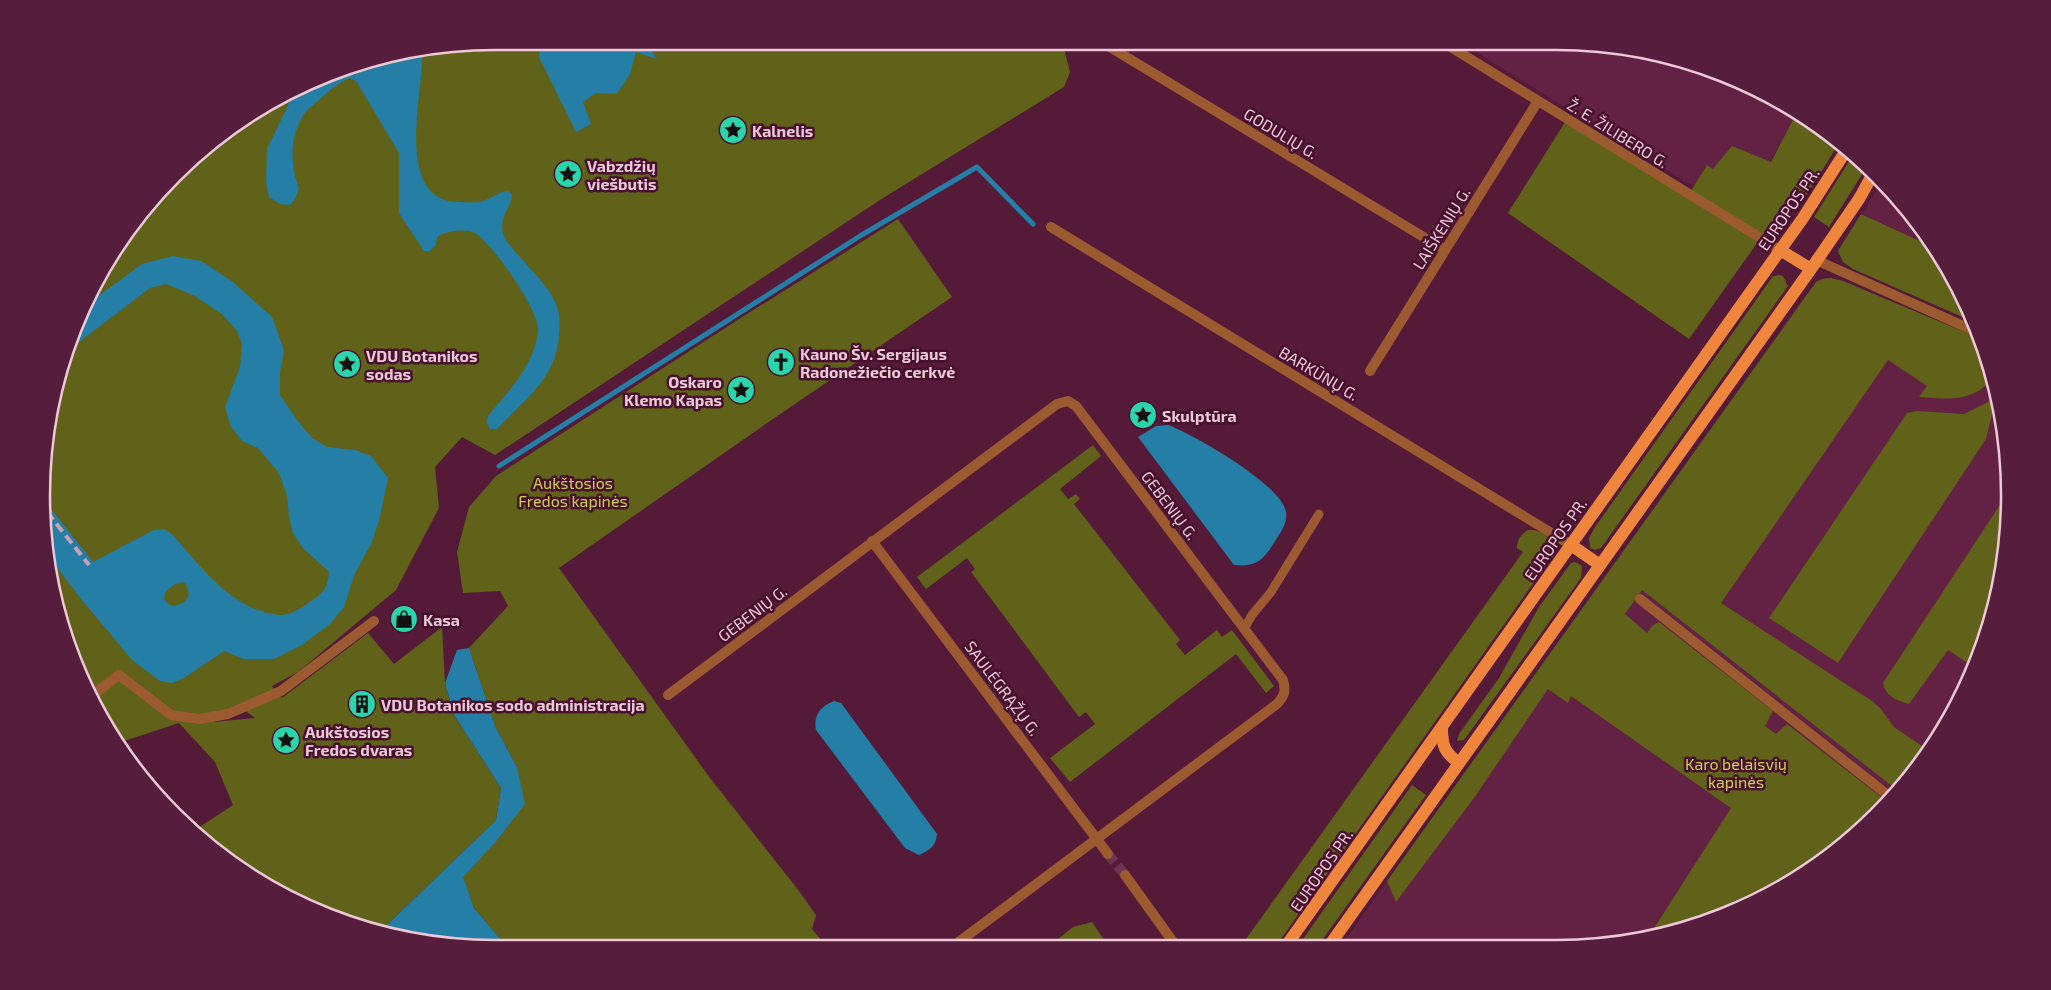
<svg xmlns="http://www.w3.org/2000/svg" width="2051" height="990" font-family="'Exo 2',sans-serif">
<rect width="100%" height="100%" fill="#541a38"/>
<path fill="#632143" d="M1458,41H1556L1645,50L1730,76L1797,112L1770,162L1713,169L1706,166L1694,187Z
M1882,181L1933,243L1937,249L1862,214Z
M1831,278L1843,281L1981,339L2001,407L2010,495L2001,584L1975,669L1916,771L1832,855L1730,914L1616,945L1341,946L1816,282L1822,279Z"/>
<path fill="#5f6218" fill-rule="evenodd" d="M495,41H1062L1070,72L1064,87L883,198L495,455L462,437L435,467L439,508L396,590L298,672L272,686L282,698L368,633L394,664L442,627L445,683L454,715L501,788L496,820L389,923L381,932L321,914L196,836L192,832L233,805L215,762L179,723L118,743L88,696L45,555L50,406L76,322L118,243L219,135L349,65ZM239,706L255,718L213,722Z
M1797,112L1808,118L1839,143L1800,206L1789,198L1689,339L1508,213L1567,119L1689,194L1707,165L1713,169L1732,146L1771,162Z
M1853,155L1867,166L1829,227L1814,217Z
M1861,214L1937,249L1976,323L1853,269L1843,262L1838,251Z
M898,219L952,297L770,421L559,568L710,778L799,891L816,915L812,929L828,948L509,949L474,908L462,877L494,844L517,767L496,728L469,648L508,606L500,591L463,593L457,552L469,507L496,476L736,321Z
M1779,275L1783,276L1788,286L1601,548L1595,550L1590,548L1589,538L1595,527L1773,276Z
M1831,278L1843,281L1981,339L1993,379C1970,403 1949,399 1919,397L1927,386L1888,360L1721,603L1872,701L1881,709L1894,727L1928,750L1916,771L1897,790L1642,590L1625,614L1647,633L1653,625L1659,622L1773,711L1765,726L1776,734L1787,724L1886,801L1832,855L1730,914L1649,936L1731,808L1571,696L1568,703L1548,689L1474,798L1396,902L1387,881L1816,282L1822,279Z
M1996,398L1986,439L1838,663L1769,618L1907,413L1917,411L1964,414Z
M1093,445L1101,456L1060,489L1068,499L1076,494L1080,499L1074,504L1180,640L1176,644L1185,655L1217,630L1222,637L1232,630L1274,686L1266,693L1236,654L1070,782L1050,758L1095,724L1086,712L1079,717L971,572L975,569L967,558L926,589L917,577Z
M2009,491L2001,584L1975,668L1948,650L1909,704C1896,700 1886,697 1883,683Z
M1528,530C1547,529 1558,544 1549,561L1276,946H1241L1523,552L1517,548C1517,539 1521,535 1528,530Z
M1575,562L1582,566L1581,578L1464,740L1457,741L1459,734L1499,678L1539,607L1571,563Z
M1412,785L1426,795L1318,946H1298Z
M1092,922L1109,947H1048L1073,927Z"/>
<path fill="#247ea5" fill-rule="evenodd" d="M541,41H646L657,59L636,52L630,74L617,94L596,93L583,102L591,124L576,132L539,57Z
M422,53C424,90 397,184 445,200C450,202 473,203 479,202C490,200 497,192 508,191L512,195C511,206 502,215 502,227C502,239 514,250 521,258C533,272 549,287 556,304C560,313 560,324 559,334C557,378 525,399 497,429H490L487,422L488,416C508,392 535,364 538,331C540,311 492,243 475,233C466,228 446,231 438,236L435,246L430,251H424L399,213V153L356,81L350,78C339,82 330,90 321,98C316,103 308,108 304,114C289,138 290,164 299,189L295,199L290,205L280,204L269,197L266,183L267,149L293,95L349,65Z
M173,256L201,261L233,282L272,317L284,350L280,372V395L297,420L312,438L327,447L355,450L371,456L388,478L379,521L371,544L355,573L344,607L330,624L302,645L274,659H244L224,651L184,678L172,683L160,681L132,660L82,600L45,552L47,504L93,562L154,530L164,529L172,534C200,566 233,611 279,615C289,616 299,609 307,604C322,593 327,592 329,572L303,548L293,533L289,517L287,496L279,473L258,448L242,441L230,425L225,407L240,367L242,344L237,331L223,315L195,296L166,284L150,288L79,342L66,355L76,322L83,307L142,264ZM183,582L186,584L189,594L185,602L174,606L168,604L164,599L165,592L175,584Z
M1168,425C1193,434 1282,485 1286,512C1288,525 1278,535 1272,546C1262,562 1253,567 1234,565L1138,437L1156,426Z
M469,648L496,728L517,767L525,804L494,844L463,877L474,908L509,949L406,940L381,932L389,923L496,820L501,788L454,715L445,683L457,650Z
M834,701L841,703L937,834C936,846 930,850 919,855L905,848L816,730C813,715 821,706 834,701Z"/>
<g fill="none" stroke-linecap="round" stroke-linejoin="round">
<path stroke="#247ea5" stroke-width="5" d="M499,466L860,236L977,167L1033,224"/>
<path stroke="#6b3450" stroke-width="10" stroke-dasharray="10 5" stroke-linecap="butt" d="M1108,854L1125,875"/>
<path stroke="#9b5a30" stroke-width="9" d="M1244,629L1252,615L1271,592L1319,514"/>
<path stroke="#9b5a30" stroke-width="10" d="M1100,41L1445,250
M1441,41L1780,250
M1051,227L1571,545
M1816,260L1979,333
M1370,371L1538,101
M872,541L1108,854
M1640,599L1890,797
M668,695L1057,404L1068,401L1076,406L1283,680C1286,691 1285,695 1277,704L952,947
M89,698L119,675L171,715L200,719L228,714L281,691L374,621
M1125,875L1176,946"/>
<path stroke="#f0853d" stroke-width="12" d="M1780,250L1811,269
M1571,545L1600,565
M1442,727C1442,746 1444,752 1459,763
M1286,946L1803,218L1847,149
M1329,946L1811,269L1859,199L1874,172"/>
<path stroke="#caa0b2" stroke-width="4" stroke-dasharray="10 5" stroke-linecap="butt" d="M47,512L89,565"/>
</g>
<defs>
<g id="sight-disc" transform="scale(1.4375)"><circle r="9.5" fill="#2bd5ac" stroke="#490f2e"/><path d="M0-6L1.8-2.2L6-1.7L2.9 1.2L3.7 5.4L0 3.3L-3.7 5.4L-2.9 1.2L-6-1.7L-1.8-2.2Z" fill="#111"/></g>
<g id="church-disc" transform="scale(1.4375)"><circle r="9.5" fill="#2bd5ac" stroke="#490f2e"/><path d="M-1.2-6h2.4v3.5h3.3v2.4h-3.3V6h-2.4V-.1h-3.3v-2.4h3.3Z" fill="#111"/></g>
<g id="shop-disc" transform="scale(1.4375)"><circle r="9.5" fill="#2bd5ac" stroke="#490f2e"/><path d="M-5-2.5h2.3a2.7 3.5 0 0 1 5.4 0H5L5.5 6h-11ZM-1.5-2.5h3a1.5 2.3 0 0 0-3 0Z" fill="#111"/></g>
<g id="building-disc" transform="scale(1.4375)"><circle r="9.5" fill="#2bd5ac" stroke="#490f2e"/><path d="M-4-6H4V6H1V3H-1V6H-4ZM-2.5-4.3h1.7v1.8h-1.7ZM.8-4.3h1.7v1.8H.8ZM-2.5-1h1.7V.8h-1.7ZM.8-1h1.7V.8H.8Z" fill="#111"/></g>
</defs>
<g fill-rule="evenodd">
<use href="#sight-disc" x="733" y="130"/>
<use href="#sight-disc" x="568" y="174"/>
<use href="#church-disc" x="781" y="362"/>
<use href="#sight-disc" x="347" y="364"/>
<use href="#sight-disc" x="741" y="390"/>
<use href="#sight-disc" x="1143" y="415"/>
<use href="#shop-disc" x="404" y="619"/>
<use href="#building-disc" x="362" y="704"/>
<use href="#sight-disc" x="286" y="740"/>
</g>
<g text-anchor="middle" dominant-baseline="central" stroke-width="5" stroke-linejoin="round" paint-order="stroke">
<g font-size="16" font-weight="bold" fill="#edc8d7" stroke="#490f2e" text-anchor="start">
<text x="752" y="130">Kalnelis</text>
<text x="587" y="165">Vabzdžių<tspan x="587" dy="18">viešbutis</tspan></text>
<text x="800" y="353">Kauno Šv. Sergijaus<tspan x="800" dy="18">Radonežiečio cerkvė</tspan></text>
<text x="366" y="355">VDU Botanikos<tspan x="366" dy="18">sodas</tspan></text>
<text x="722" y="381" text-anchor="end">Oskaro<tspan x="722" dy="18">Klemo Kapas</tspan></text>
<text x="1162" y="415">Skulptūra</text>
<text x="423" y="619">Kasa</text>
<text x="381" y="704">VDU Botanikos sodo administracija</text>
<text x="305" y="731">Aukštosios<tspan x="305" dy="18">Fredos dvaras</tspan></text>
</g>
<g font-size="16" fill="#edc8d7" stroke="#490f2e">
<text transform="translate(1281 133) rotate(31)">GODULIŲ G.</text>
<text transform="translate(1618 133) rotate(32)">Ž. E. ŽILIBERO G.</text>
<text transform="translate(1788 209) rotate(-56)">EUROPOS PR.</text>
<text transform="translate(1441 228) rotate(-58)">LAIŠKENIŲ G.</text>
<text transform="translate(1319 373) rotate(31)">BARKŪNŲ G.</text>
<text transform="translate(1170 505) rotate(53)">GEBENIŲ G.</text>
<text transform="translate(1555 539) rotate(-55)">EUROPOS PR.</text>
<text transform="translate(752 613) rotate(-37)">GEBENIŲ G.</text>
<text transform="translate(1003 688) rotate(53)">SAULĖGRĄŽŲ G.</text>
<text transform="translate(1321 870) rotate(-55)">EUROPOS PR.</text>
</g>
<g font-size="16" fill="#ced448" stroke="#490f2e">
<text x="573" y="482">Aukštosios<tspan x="573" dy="18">Fredos kapinės</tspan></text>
<text x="1736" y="763">Karo belaisvių<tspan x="1736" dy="18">kapinės</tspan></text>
</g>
</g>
<path d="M0 0H2051V990H0ZM495 50H1556A445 445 0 0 1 2001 495V495A445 445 0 0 1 1556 940H495A445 445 0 0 1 50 495V495A445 445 0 0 1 495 50Z" fill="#561e3c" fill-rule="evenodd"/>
<path fill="none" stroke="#edc8d7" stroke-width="2.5" d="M495 50H1556A445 445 0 0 1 2001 495V495A445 445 0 0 1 1556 940H495A445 445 0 0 1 50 495V495A445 445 0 0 1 495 50Z"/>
</svg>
